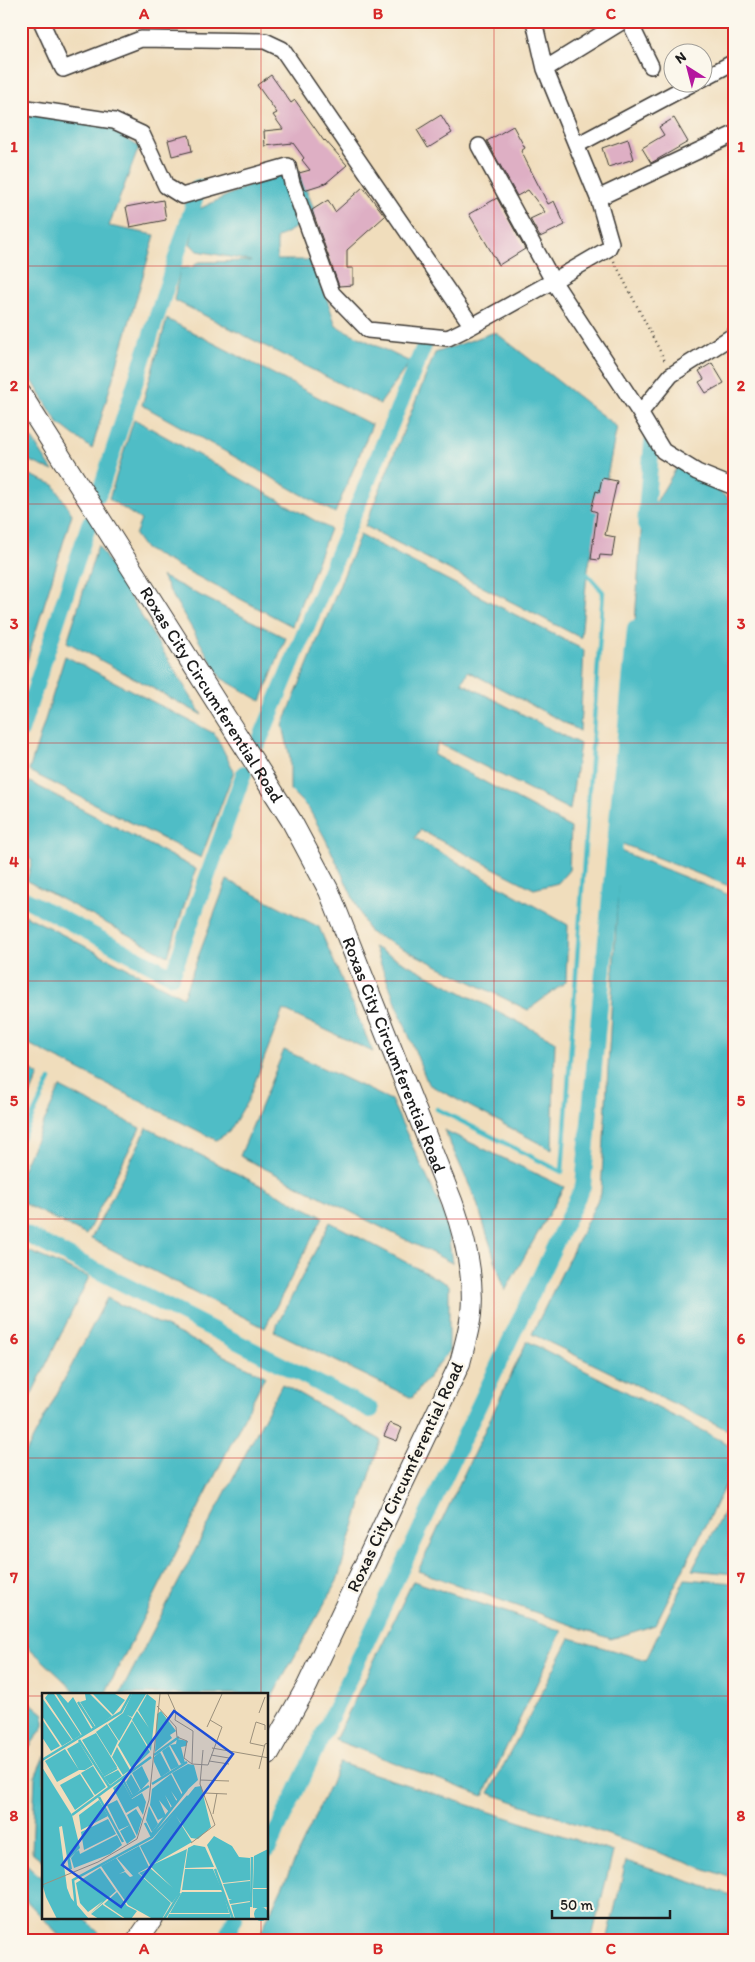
<svg xmlns="http://www.w3.org/2000/svg" width="755" height="1962" font-family="Itim,sans-serif">
<rect width="100%" height="100%" fill="#fbf7ec"/>
<filter id="ink" filterUnits="userSpaceOnUse"><feTurbulence type="fractalNoise" baseFrequency=".02" numOctaves="2"/><feDisplacementMap in="SourceGraphic" scale="10" xChannelSelector="R" yChannelSelector="G"/><feConvolveMatrix kernelMatrix="1 2 1 2 8 2 1 2 1" color-interpolation-filters="sRGB"/></filter>
<filter id="wash" filterUnits="userSpaceOnUse"><feTurbulence type="fractalNoise" baseFrequency=".0096" numOctaves="4" result="noise"/><feDisplacementMap in="SourceGraphic" scale="20" xChannelSelector="R" yChannelSelector="G"/><feGaussianBlur stdDeviation="1.12" result="paint"/><feColorMatrix in="noise" values="0 0 0 0 0 0 0 0 0 0 0 0 0 0 0 0 0 1.4 0 .05"/><feComposite in="paint" operator="in"/></filter>
<g filter="url(#wash)">
<rect width="100%" height="100%" fill="#f0ddbc"/>
<path fill="#4fbdc6" stroke="#366c71" d="M21,104L84,110L139,147L109,226L155,235L92,449L58,423L21,362Z
M295,163L317,216L277,238V260H314L336,326L410,362L380,404L174,300L180,268L192,267L199,262L251,261L198,251L190,244L197,210Z
M167,319L372,425L335,513L142,405Z
M495,332L617,427L587,574L581,638L365,526L435,353Z
M134,419L330,529L292,626L145,549L135,535L141,520L109,499Z
M21,422L53,471L21,457Z
M680,462L734,503V888L620,843L643,504L656,502Z
M21,471L54,485L72,514L21,680Z
M360,535L584,650L580,731L468,671L462,683L580,744L570,810L438,743L434,755L571,828L569,870L558,883L534,889L420,830L415,838L568,925L566,982L528,1010L369,932L326,840L309,809L290,790V758L283,725Z
M98,545L202,715L67,642Z
M161,576L286,638L261,701L221,678Z
M65,656L215,734L234,771L201,858L29,771Z
M26,780L196,869L168,956L27,881L32,860L21,853V794Z
M620,851L734,897V1433L532,1334L601,1193Z
M227,880L319,927L373,1052L283,1010L248,1100L229,1132L216,1140L21,1040V913L183,997Z
M374,947L555,1041L552,1150L428,1084Z
M284,1050L391,1100L446,1218L452,1263L240,1156Z
M21,1065L39,1075L21,1116Z
M60,1087L140,1128L86,1235L21,1202V1172Z
M147,1128L323,1217L265,1328L91,1239Z
M444,1130L564,1187L505,1291L476,1200Z
M330,1222L449,1285V1351L412,1398L274,1331Z
M21,1248L89,1277L21,1416Z
M107,1298L265,1376L105,1694H78L21,1640V1462Z
M527,1341L734,1447V1468L655,1625L611,1639L418,1571Z
M282,1384L381,1440L337,1581L268,1704V1694H120Z
M734,1493V1574L692,1570Z
M685,1579L734,1583V1879L489,1793L570,1638L646,1660Z
M413,1581L562,1631L483,1796L335,1740Z
M21,1695L44,1714V1726L21,1759Z
M44,1756V1862L32,1852L35,1777Z
M340,1763L613,1852L591,1941H257Z
M21,1859L44,1880V1918H84L107,1941H65L21,1895Z
M626,1861L734,1896V1941H607Z"/>
<g fill="none" stroke-linecap="round" stroke-linejoin="round">
<path stroke="#4fbdc6" stroke-width="4.5" d="M437,1109L562,1172L603,592L587,574
M21,1140L50,1080"/>
<path stroke="#4fbdc6" stroke-width="16" d="M99,494L199,187
M645,524L652,442
M21,731L89,524
M259,742L424,346
M21,897L172,976L244,773
M21,1232L371,1410
M268,1850L583,1186L635,628
M224,1941L235,1918"/>
</g>
<g id="blocks">
<path fill="#deafc4" d="M271,75L291,103L295,100L324,141L325,140L347,165L326,183L304,190L299,173L310,170L302,160L304,158L293,143L265,146L264,131L283,129L273,115L277,113L257,85Z
M441,115L452,133L428,148L417,130Z
M674,118L688,142L651,163L642,148L664,135L659,127Z
M513,126L525,148L521,151L548,204L554,201L565,225L540,237L530,219L545,212L528,190L517,196L487,141Z
M189,135L192,151L172,156L168,140Z
M628,139L634,159L608,167L602,148Z
M363,187L385,216L347,250V268H353V285L339,286L312,210L328,200L335,212Z
M497,198L525,249L499,265L469,214Z
M163,200L166,220L130,227L126,207Z
M712,363L724,383L706,393L699,382L704,379L699,371Z
M602,478L617,481L605,535L615,537L612,556L600,555L599,560L591,559L597,512L591,510L596,491L599,492Z
M390,1423L402,1428L397,1441L384,1436Z"/>
</g>
</g>
<g filter="url(#ink)">
<use href="#blocks" fill-opacity="0" stroke="#3c3934" stroke-width="1"/>
<g fill="none" stroke-linecap="round" stroke-linejoin="round">
<g stroke="#3c3934" stroke-width="18">
<path id="minor" d="M41,21L63,69L141,39L265,41L282,49L472,326L553,281L608,249L611,243L598,198L545,69L534,21
M629,21L651,66
M545,69L623,21
M702,79L734,62
M21,107L114,121L142,134L166,186L182,196L288,166L292,183L332,293L368,330L448,338L472,326
M577,145L695,82
M479,146L553,281L640,413L663,451L697,472L734,487
M598,198L734,134
M640,413L671,375L734,335"/>
</g>
<g stroke="#3c3934" stroke-width="22">
<g id="major">
<path id="s1" d="M21,394L291,820L329,891L452,1201C465,1237 475,1276 471,1314C469,1331 464,1347 460,1363L307,1686L268,1755"/>
<path d="M137,1941L153,1918"/>
</g>
</g>
<path stroke="#3c3934" stroke-width="2.5" stroke-dasharray="1 4" stroke-linecap="butt" d="M614,261L665,361"/>
<use href="#minor" stroke="#fff" stroke-width="15"/>
<use href="#major" stroke="#fff" stroke-width="20"/>
</g>
</g>
<path fill="none" stroke="#d62828" stroke-width="1" stroke-opacity="0.55" d="M261,21V1694M494,21V1941M21,266H734M21,504H734M21,743H734M21,981H734M21,1219H734M21,1458H734M21,1696H44M268,1696H734M261,1918V1941"/>
<g text-anchor="middle" dominant-baseline="central" stroke-width="5" stroke-linejoin="round" paint-order="stroke">
<g font-size="18" fill="#1c1c1c" stroke="#fbf7ec">
<text stroke="none"><textPath href="#s1" startOffset="356">Roxas City Circumferential Road</textPath></text>
<text stroke="none"><textPath href="#s1" startOffset="761">Roxas City Circumferential Road</textPath></text>
<text transform="translate(405 1477) rotate(-65)">Roxas City Circumferential Road</text>
</g>
</g>
<g transform="translate(42 1693)">
<rect width="226" height="226" fill="#f0ddbc"/>
<path d="M6,1H12L39,42L31,47L3,5ZM14,1H18L26,10L31,4L50,37L40,42ZM43,1H48L70,23L54,34L38,9L44,7ZM51,1H73L83,7L71,22ZM90,1H104L90,24L85,22L90,25L77,48L66,31L81,20ZM105,1L114,8L109,58L90,27L95,18L107,35L96,17ZM1,6L30,47L20,53L0,23ZM119,18L134,38L128,42L130,45L113,59L115,21ZM0,26L18,53L9,58L0,44ZM90,28L108,59L90,76L76,52ZM65,31L76,48L69,63L54,39ZM54,40L75,74L61,82L40,47ZM135,46L146,48L144,53L139,54L143,70L139,71L128,52L134,51ZM37,49L51,72L43,77H37L25,56ZM127,53L137,73L129,77L120,58ZM75,54L88,77L81,82L70,64ZM23,56L37,77L15,89L3,68ZM118,59L128,78L119,84L112,69V64ZM146,71L152,72L156,87L141,101L130,80ZM51,73L64,94L53,102L39,80ZM100,73L107,88L99,97L90,80ZM0,74L30,122L38,155L28,165L30,176L27,177L20,133L17,134L25,195L29,205L47,226H15L4,204L0,190ZM76,77L80,83L68,92L62,84ZM38,81L52,103L33,117L18,92ZM89,81L98,97L91,103L84,89ZM129,81L140,102L136,108L129,98L135,109L130,114L123,102L129,115L127,119L117,107L124,123L116,127L108,112L110,96ZM80,88L90,106L100,100L104,109L101,122L96,113L84,120L71,95ZM159,93L169,134L156,146L149,145L134,123L150,149L110,172L145,156L138,199L130,210L97,180L108,175L131,195L109,174L98,153L111,146L153,94ZM57,107L66,123L39,137L37,122ZM75,107L88,132L77,137L65,112ZM107,113L116,131L110,139L104,127ZM94,116L100,126L95,143L85,122ZM66,126L74,141L42,157L39,139ZM88,132L94,144L85,151L78,138ZM75,142L80,152L68,161L32,175L29,165L34,159L37,157L38,161ZM172,143L190,153L197,164L208,165V187L181,190L165,152ZM152,152L163,154L172,174L143,175L146,155ZM97,153L107,174L96,180L129,210L120,226H111L86,212L59,173L74,165L83,178L77,181L83,179L88,184L91,183L75,165ZM226,156V195H211L212,163ZM58,175L74,198L48,221L61,208L46,219L38,210L34,190ZM143,176H171L180,197H140ZM208,188V208L188,211L187,207L190,206H187L181,191ZM211,196H226V214L211,215ZM75,199L85,213L95,218L89,226H84L62,211ZM140,199H181L187,220H128ZM208,209V226H193L189,212ZM61,211V212L82,226H57L49,221ZM212 221a7 7 0 1 1 14 0a7 7 0 1 1-14 0ZM127,221H188L189,226H125Z" fill="#4fbdc6"/>
<path fill="none" stroke="#4fbdc6" stroke-width="2.5" d="M36,9L53,36M37,47L68,95M112,62L137,44M0,67L79,19L89,1M61,83L75,75M80,85L90,104L107,93M110,91L145,69M57,104L81,149M30,122L109,64M103,130L109,142L145,96M173,176L191,226M34,214L31,187L110,144L146,103M209,214L210,164M122,226L138,200"/>
<path fill="none" stroke="#9b907c" stroke-width="1" d="M126,1L134,19L133,27L151,38L150,71L166,72L180,34L168,27M115,13L134,34L135,44L145,48L142,65L150,71M217,20L223,4M165,34L180,1M222,53L208,50L214,29L223,32V37M170,55L227,65M169,62L187,65M167,68L187,71M217,76L223,51L227,50M158,87L187,88M163,100L185,101M171,121L175,100M149,150L173,132L158,91L161,57M0,192L56,169L95,146L107,107L118,1"/>
<path fill="#1d4ed8" fill-opacity="0.15" stroke="#1d4ed8" stroke-width="2.5" d="M132,18L191,61L79,214L20,172Z"/>
<rect width="226" height="226" fill="none" stroke="#1c1c1c" stroke-width="2.5"/>
</g>
<rect width="755" height="1962" fill="none" stroke="#fbf7ec" stroke-width="55"/>
<g transform="translate(688 68) rotate(324)"><circle r="24" fill="#fbf7ec" stroke="#a29f99"/>
<path d="M0-4L9 19L0 12L-9 19Z" fill="#b5179e"/>
<text y="-8" font-size="14" font-weight="bold" text-anchor="middle" fill="#1c1c1c">N</text>
</g>
<path d="M552 1910v8h118v-8" fill="none" stroke="#1c1c1c" stroke-width="2.5"/>
<text x="560" y="1910" font-size="15" fill="#1c1c1c" stroke="#fbf7ec" stroke-width="4" paint-order="stroke">50 m</text>
<rect x="28" y="28" width="700" height="1906" fill="none" stroke="#d62828" stroke-width="2"/>
<g font-size="16" text-anchor="middle" font-weight="bold" fill="#d62828">
<text x="144" y="19">A</text>
<text x="378" y="19">B</text>
<text x="611" y="19">C</text>
<text x="14" y="152">1</text>
<text x="741" y="152">1</text>
<text x="14" y="391">2</text>
<text x="741" y="391">2</text>
<text x="14" y="629">3</text>
<text x="741" y="629">3</text>
<text x="14" y="867">4</text>
<text x="741" y="867">4</text>
<text x="14" y="1106">5</text>
<text x="741" y="1106">5</text>
<text x="14" y="1344">6</text>
<text x="741" y="1344">6</text>
<text x="14" y="1583">7</text>
<text x="741" y="1583">7</text>
<text x="14" y="1821">8</text>
<text x="741" y="1821">8</text>
<text x="144" y="1954">A</text>
<text x="378" y="1954">B</text>
<text x="611" y="1954">C</text>
</g>
</svg>
